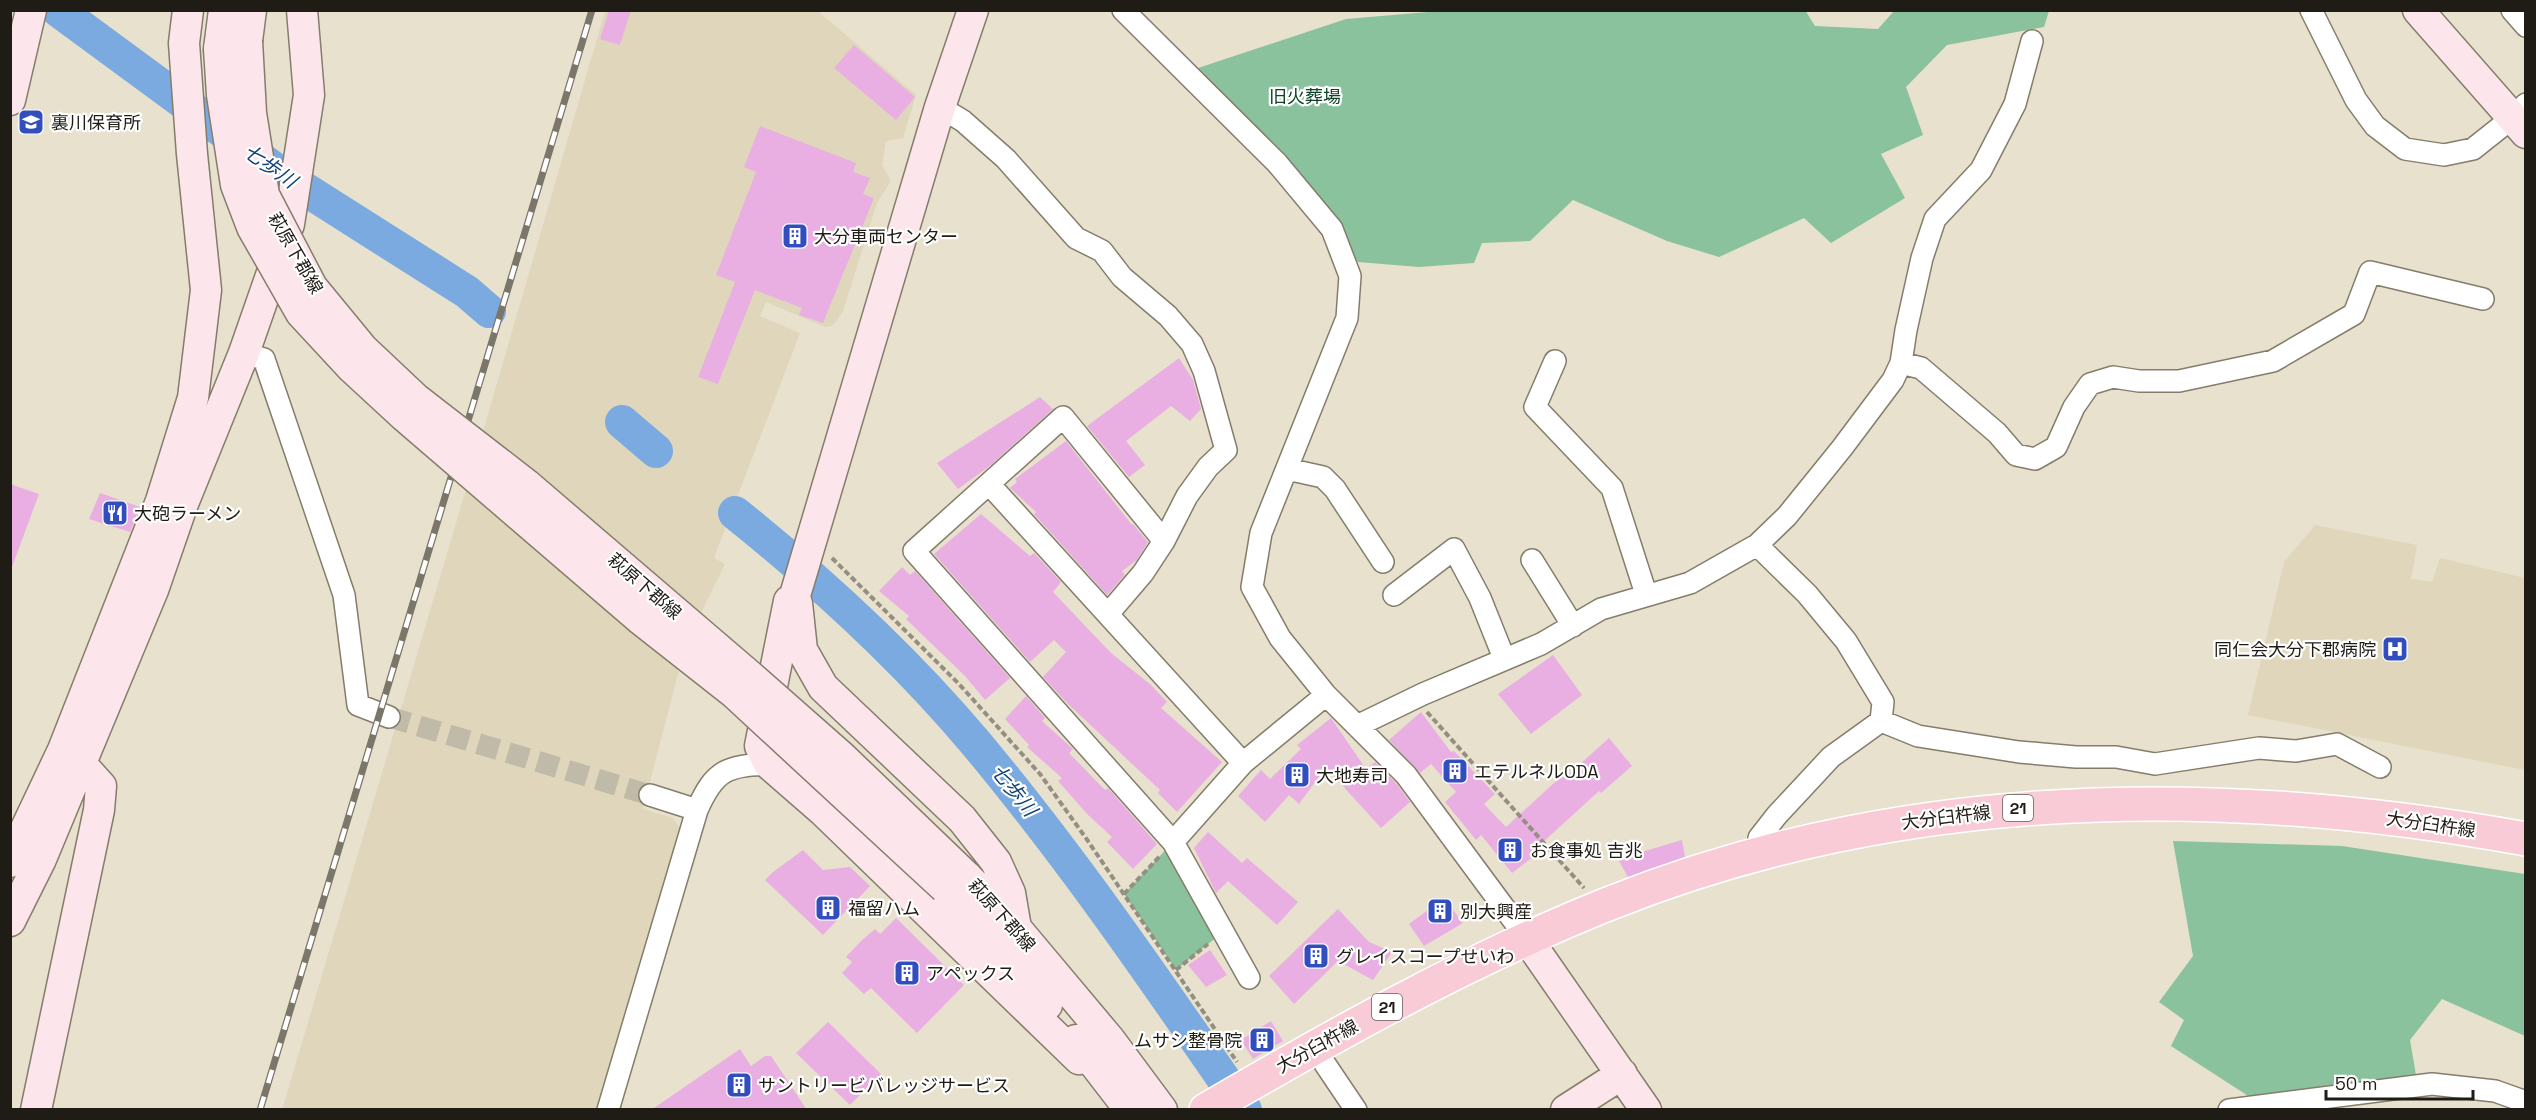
<svg xmlns="http://www.w3.org/2000/svg" width="2536" height="1120" font-family="'Space Grotesk','Noto Sans JP',sans-serif">
<rect width="100%" height="100%" fill="#e8e1cd"/>
<path fill="#e0d6bb" d="M605,11H818L916,95L903,138L886,141L882,165L891,181L877,203L843,311L836,322L831,326L825,327L766,302L760,316L800,333L714,558L725,564L686,643L643,809L673,818L680,828L596,1109L282,1110L475,459Z
M2315,525L2417,545L2411,579L2432,582L2440,558L2525,578V770L2248,715L2284,562Z"/>
<path fill="#89c29c" d="M1805,10L1815,26L1878,29L1894,11H2049L2044,27L1947,45L1906,87L1923,135L1881,154L1905,198L1831,243L1804,218L1719,257L1667,241L1573,200L1530,241L1482,243L1474,263L1419,267L1358,262L1322,200L1198,68L1346,19L1440,11Z
M2173,841L2342,846L2525,874V1036L2442,999L2410,1040L2417,1081L2256,1101L2171,1046L2184,1020L2159,1002L2193,956Z
M1173,842L1223,932L1176,970L1124,894Z"/>
<g fill="none" stroke-linecap="round" stroke-linejoin="round">
<path stroke="#7baae1" stroke-width="34" d="M58,10L281,174L467,292L489,311
M622,422L656,451
M735,513C820,581 903,657 974,741C1072,858 1158,984 1245,1110"/>
</g>
<path fill="#e9afe3" d="M609,10H631L620,45L600,39Z
M854,45L915,97L896,120L834,68Z
M760,126L856,163L853,172L870,178L863,194L874,198L823,323L799,315L802,308L755,290L718,384L698,377L735,282L716,275L756,172L744,167Z
M1179,358L1193,380L1201,409L1190,421L1171,406L1126,441L1145,465L1129,477L1087,426Z
M1040,397L1053,409L991,465L958,489L937,463Z
M1066,441L1132,525L1133,524L1148,542L1137,560L1122,571L1125,575L1107,595L1034,514L1036,512L1010,488L1017,482L1015,479Z
M10,484L39,494L12,567H10Z
M100,493L140,507L130,532L89,519Z
M981,514L1030,556L1034,553L1061,582L1053,592L1111,653L1151,685L1167,702L1161,708L1222,762L1177,812L1158,793L1160,790L1068,704L1043,677L1066,652L1054,640L1030,662L934,554Z
M902,567L910,575L915,571L1010,678L985,700L965,676L906,619L909,616L879,591Z
M1553,655L1582,695L1531,734L1498,694Z
M1026,696L1045,718L1042,721L1073,749L1069,753L1105,790L1108,788L1157,844L1133,869L1107,842L1112,837L1088,815L1058,781L1062,778L1027,747L1029,745L1005,719Z
M1421,712L1451,752L1454,751L1495,794L1484,804L1506,827L1565,773L1568,775L1609,738L1632,766L1601,793L1599,791L1530,854L1533,857L1512,873L1481,835L1476,840L1445,802L1456,792L1431,764L1420,773L1389,740Z
M1331,718L1366,769L1375,762L1396,783L1410,802L1381,828L1331,773L1328,775L1324,770L1299,804L1289,795L1265,822L1238,796L1261,770L1270,779L1301,749L1297,745Z
M1208,832L1242,863L1247,858L1298,902L1277,925L1228,881L1216,893L1194,848Z
M1682,840L1685,857L1628,877L1618,859Z
M803,850L823,870L850,867L870,886L823,935L765,880L773,872Z
M1444,898L1463,923L1424,946L1409,924Z
M1338,909L1369,942L1392,952L1373,980L1338,961L1294,1004L1269,976Z
M896,918L964,985L917,1033L871,988L864,994L842,973L852,962L846,957L861,941L875,929L880,934Z
M1210,950L1227,975L1206,987L1188,965Z
M1271,1021L1283,1041L1253,1059L1241,1040Z
M828,1022L881,1074L850,1105L796,1053Z
M740,1049L751,1066L765,1056H771L807,1110H651Z"/>
<g fill="none" stroke-linecap="round" stroke-linejoin="round">
<path stroke="#c0baa8" stroke-width="21" stroke-dasharray="21 10" stroke-linecap="butt" d="M389,717L650,795"/>
<g stroke="#847d6b" stroke-width="24">
<path id="street" d="M1123,10L1277,163L1332,229L1350,276L1347,318L1261,533L1252,587L1280,638L1326,695L1406,775L1528,940
M2311,10L2356,100L2375,126L2405,149L2444,155L2473,149L2512,118L2526,104
M2512,10L2526,26
M940,107L963,121L1006,159L1076,238L1102,251L1122,277L1168,316L1192,344L1204,371L1226,450L1208,467L1187,496L1164,541L1143,573L1108,614
M244,353L264,359L344,595L358,705L389,717
M1555,361L1535,407L1612,488L1646,594
M1901,363L1906,330L1922,258L1935,219L1981,170L2015,104L2032,41
M1287,469L1323,477L1335,489L1383,562
M989,484L1243,763
M1164,541L1063,417L914,551L1173,842L1243,763L1326,695
M1757,545L1807,594L1846,641L1883,702L1881,721
M1532,560L1573,626
M1394,595L1454,549L1480,598L1504,658
M1357,726L1423,694L1541,644L1601,609L1690,583L1757,545L1787,516L1842,448L1893,380L1901,363L1921,368L1997,433L2016,455L2035,459L2056,447L2074,407L2090,384L2113,377L2139,381H2179L2273,361L2354,314L2370,272L2483,299
M697,810C715,769 727,766 769,764
M1173,842L1249,978
M1757,856L1759,838L1777,815L1831,757L1881,721L1918,736L2019,752L2076,757H2116L2155,764L2259,748L2296,751L2337,744L2380,767
M1325,1064L1356,1110
M608,1110L697,810L650,795
M2229,1110L2432,1084L2495,1091L2526,1102"/>
</g>
<g stroke="#847d6b" stroke-width="33">
<path id="secondary" d="M2418,10L2526,133
M247,41L251,10
M219,49L224,10
M10,100L31,10
M793,602L940,107L973,10
M10,862L63,750L161,501L193,398L206,290L192,154L184,43L188,10
M966,876L1016,928L1110,1040L1162,1110
M945,888L1047,1005
M10,921L41,859L153,590L182,506L244,353L289,224L309,95L302,10
M1016,928L1010,893L996,862L962,819L823,687L802,650L797,603L789,601L760,746L769,764L823,811L1079,1059L1088,1056
M1528,940L1646,1110
M1076,1040L1130,1110
M36,1110L99,810L101,786L81,764L68,754
M1566,1110L1622,1074"/>
</g>
<g stroke="#fff" stroke-width="36">
<path id="primary" d="M1206,1110C1336,1034 1468,960 1608,904C1902,786 2217,783 2526,839"/>
</g>
<path stroke="#948f80" stroke-width="4" stroke-dasharray="6 3" stroke-linecap="butt" d="M832,558L959,684L1040,774L1088,841L1237,1062
M1427,712L1584,888
M1124,894L1160,856
M1176,970L1208,944"/>
<use href="#street" stroke="#fff" stroke-width="21"/>
<use href="#secondary" stroke="#fce5eb" stroke-width="30"/>
<use href="#primary" stroke="#f8cbd7" stroke-width="33"/>
<g stroke="#7b7669" stroke-width="7">
<path id="rail" d="M260,1110L592,10"/>
</g>
<use href="#rail" stroke="#fff" stroke-width="4.5" stroke-dasharray="14" stroke-linecap="butt"/>
<g stroke="#847d6b" stroke-width="33" stroke-linecap="butt">
<path id="secondary-bridge" d="M247,41L251,113L264,195L312,287L363,349L415,398L526,484L750,676L842,757L966,876
M219,49L222,95L236,185L252,227L301,313L352,368L404,416L640,619L734,693L945,888"/>
</g>
<use href="#secondary-bridge" stroke="#fce5eb" stroke-width="30"/>
</g>
<defs>
<g id="school-square" transform="scale(1.35)"><rect x="-9" y="-9" width="18" height="18" rx="4" fill="#314dbe" stroke="#fff"/><path d="M0-5L7-2L0 1L-7-2ZM-4 1L0 2.5L4 1V4Q0 6-4 4Z" fill="#fff"/></g>
<g id="building-square" transform="scale(1.35)"><rect x="-9" y="-9" width="18" height="18" rx="4" fill="#314dbe" stroke="#fff"/><path d="M-4-6H4V6H1V3H-1V6H-4ZM-2.5-4.3h1.7v1.8h-1.7ZM.8-4.3h1.7v1.8H.8ZM-2.5-1h1.7V.8h-1.7ZM.8-1h1.7V.8H.8Z" fill="#fff"/></g>
<g id="restaurant-square" transform="scale(1.35)"><rect x="-9" y="-9" width="18" height="18" rx="4" fill="#314dbe" stroke="#fff"/><path d="M-5-6h1v4h1v-4h1v4h1v-4h1v5L-1.5 .5V6h-2V.5L-5-1ZM5-6V6H3V1.5H1.5Q1.5-4 5-6Z" fill="#fff"/></g>
<g id="hospital-square" transform="scale(1.35)"><rect x="-9" y="-9" width="18" height="18" rx="4" fill="#314dbe" stroke="#fff"/><path d="M-5-5h3v3.5h4V-5h3V5h-3V1.5h-4V5h-3Z" fill="#fff"/></g>
</defs>
<g fill-rule="evenodd">
<use href="#school-square" x="31" y="122"/>
<use href="#building-square" x="795" y="236"/>
<use href="#restaurant-square" x="115" y="513"/>
<use href="#hospital-square" x="2395" y="649"/>
<use href="#building-square" x="1455" y="771"/>
<use href="#building-square" x="1297" y="775"/>
<use href="#building-square" x="1510" y="850"/>
<use href="#building-square" x="828" y="908"/>
<use href="#building-square" x="1440" y="911"/>
<use href="#building-square" x="1316" y="956"/>
<use href="#building-square" x="907" y="973"/>
<use href="#building-square" x="1262" y="1040"/>
<use href="#building-square" x="739" y="1085"/>
</g>
<g text-anchor="middle" dominant-baseline="central" stroke-width="4.5" stroke-linejoin="round" paint-order="stroke">
<g fill="#fff" stroke="#62605b" stroke-width="1.5">
<rect x="2003" y="795" width="30" height="26" rx="4.5"/>
<rect x="1372" y="994" width="30" height="26" rx="4.5"/>
</g>
<g font-size="16" font-weight="bold" fill="#1f1c15">
<text x="2018" y="808">21</text>
<text x="1387" y="1007">21</text>
</g>
<g font-size="18" fill="#0e4326" stroke="#fff">
<text x="1305" y="96">旧火葬場</text>
</g>
<g font-size="18" fill="#1f1c15" stroke="#fff" text-anchor="start">
<text x="51" y="122">裏川保育所</text>
<text x="814" y="236">大分車両センター</text>
<text x="134" y="513">大砲ラーメン</text>
<text x="2376" y="649" text-anchor="end">同仁会大分下郡病院</text>
<text x="1474" y="771">エテルネルODA</text>
<text x="1316" y="775">大地寿司</text>
<text x="1530" y="850">お食事処 吉兆</text>
<text x="848" y="908">福留ハム</text>
<text x="1460" y="911">別大興産</text>
<text x="1336" y="956">グレイスコープせいわ</text>
<text x="926" y="973">アペックス</text>
<text x="1242" y="1040" text-anchor="end">ムサシ整骨院</text>
<text x="758" y="1085">サントリービバレッジサービス</text>
</g>
<g font-size="18" fill="#1f1c15" stroke="#fff">
<text transform="translate(296 253) rotate(60)">萩原下郡線</text>
<text transform="translate(645 586) rotate(41)">萩原下郡線</text>
<text transform="translate(1946 817) rotate(-7)">大分臼杵線</text>
<text transform="translate(2431 824) rotate(8)">大分臼杵線</text>
<text transform="translate(1002 915) rotate(48)">萩原下郡線</text>
<text transform="translate(1317 1046) rotate(-29)">大分臼杵線</text>
</g>
<g font-size="20" font-style="italic" fill="#124476" stroke="#fff">
<text transform="translate(270 166) rotate(35)">七歩川</text>
<text transform="translate(1014 790) rotate(51)">七歩川</text>
</g>
</g>
<rect width="2536" height="1120" fill="none" stroke="#1f1c15" stroke-width="24"/>
<path d="M2326 1090v9h147v-9" fill="none" stroke="#1f1c15" stroke-width="3"/>
<text x="2335" y="1090" font-size="18" fill="#1f1c15" stroke="#ffffff" stroke-width="4.5" paint-order="stroke">50 m</text>
</svg>
